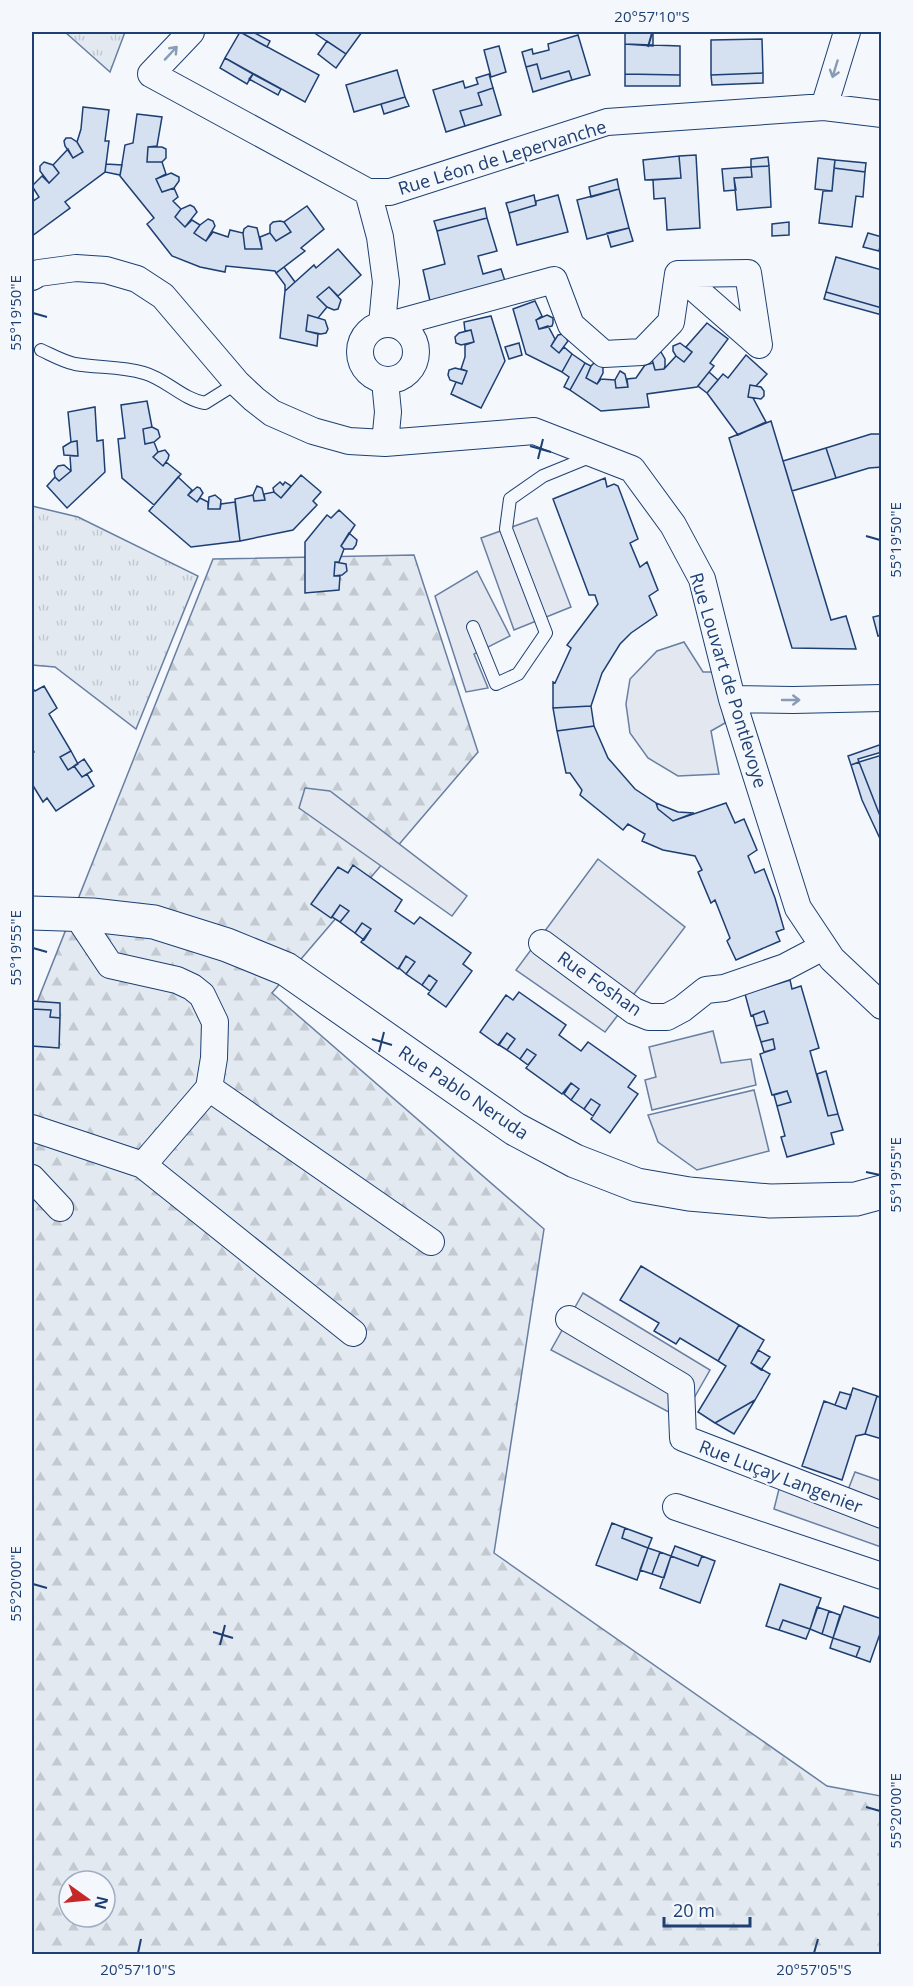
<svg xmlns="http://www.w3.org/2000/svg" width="913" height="1986" font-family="'Open Sans',sans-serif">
<defs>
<pattern id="grass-tufts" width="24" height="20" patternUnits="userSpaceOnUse" patternTransform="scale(1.5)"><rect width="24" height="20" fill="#e3e9f0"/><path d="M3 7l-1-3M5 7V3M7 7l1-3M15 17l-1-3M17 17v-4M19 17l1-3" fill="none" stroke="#c2c9d1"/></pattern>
<pattern id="forest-firs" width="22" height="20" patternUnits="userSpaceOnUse" patternTransform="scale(1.5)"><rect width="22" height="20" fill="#e3e9f0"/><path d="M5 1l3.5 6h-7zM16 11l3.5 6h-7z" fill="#c2c9d1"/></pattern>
</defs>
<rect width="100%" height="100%" fill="#f4f7fb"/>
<path fill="url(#grass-tufts)" stroke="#687fa3" stroke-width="1.5" d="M65,32H125L110,72Z
M32,506L78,517L198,576L136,729L55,667L32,665Z"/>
<path fill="url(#forest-firs)" stroke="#687fa3" stroke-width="1.5" fill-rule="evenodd" d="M414,555L478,752L272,993L544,1229L494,1553L827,1786L881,1796V1954H32V1015L213,559ZM69,1881H105V1917H69Z"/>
<path fill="#e3e8f0" stroke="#687fa3" stroke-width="1.5" d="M537,518L571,607L514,630L481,538Z
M477,571L510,636L474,654L488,688L466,692L435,596Z
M684,642L703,672H716L725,723L711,731L719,774L678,776L648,758L630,733L626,704L630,679L657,651Z
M305,788L330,791L467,896L452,916L299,808Z
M598,859L685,927L605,1032L516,970Z
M713,1031L721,1063L751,1059L756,1085L652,1110L645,1080L656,1077L649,1047Z
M754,1090L769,1151L697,1170L658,1142L648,1115Z
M583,1293L710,1370L682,1419L551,1350Z
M855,1472L881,1481V1547L774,1509L782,1477L844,1500Z"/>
<path fill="#d5e0f0" stroke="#1d3f73" stroke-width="1.5" d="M240,32H253L270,41L267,47Z
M240,32L319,75L305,102L225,58Z
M313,32H362L346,54Z
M625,32L653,33V46L625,44Z
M578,35L590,75L572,80L569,71L541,79L537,64L526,67L522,52L532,49L533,54L549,50L548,44Z
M762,39L763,73L711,75V40Z
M327,41L346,54L336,68L318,54Z
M625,44L680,46V75L625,74Z
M499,46L506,72L491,77L484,50Z
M225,58L253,74L247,84L220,68Z
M537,64L541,79L569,71L572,80L533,92L526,67Z
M397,70L405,97L354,112L346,85Z
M763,73V83L712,85L711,75Z
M253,74L281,89L278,95L249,79Z
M489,74L493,88L478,93L482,105L460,111L465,126L446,132L433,90L463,81L465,88L478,84L476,78Z
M625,74L680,75V86H625Z
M493,88L501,115L465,126L460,111L482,105L478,93Z
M405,97L409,106L384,114L381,104Z
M83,107L109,110L105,141H109L105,172L65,202L70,208L32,236V202L39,197L32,186L42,176L49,183L59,173L53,165L68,149L73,158L83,152L77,142L81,129Z
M137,114L162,117L157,146L148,147L147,162H162L166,174L156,179L162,192L174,188L178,197L173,201L181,209L175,217L185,227L192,220L200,225L194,233L206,241L213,232L228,237L230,230L243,233L245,249H262L260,237L270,233L276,241L291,232L284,222L307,206L324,229L301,248L305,251L276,273L275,271L226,266L225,272L200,267L172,256L147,224L154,218L120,176L125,145L133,143Z
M66,138H71L77,142L83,152L73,158L65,146L64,141Z
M148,147H162L166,149V158L162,162H147Z
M696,155L700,228L667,230L665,198L654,199L653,180L681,178L679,156Z
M679,156L681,178L645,180L643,160Z
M768,157L769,166L751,167V159Z
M818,158L835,160L832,191L815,189Z
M835,160L866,163L865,172L834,168Z
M44,162L53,165L59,173L49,183L40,171V166Z
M106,164L122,165L120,175L105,172Z
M769,166L771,207L737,210L734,178L752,177L751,167Z
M751,167L752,177L734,178L736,190L724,191L722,169Z
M834,168L865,172L863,197L856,196L852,227L819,223L823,191H832Z
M171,173L179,177V181L174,188L162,192L156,179Z
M617,179L619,189L591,197L589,187Z
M619,189L629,228L587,239L577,200Z
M534,195L536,205L509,213L506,203Z
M558,195L568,232L517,245L509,213L536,205V201Z
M190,205L194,207L197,212L185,227L175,217L181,209Z
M485,208L487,218L437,231L434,221Z
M487,218L497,251L478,256L483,274L501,269L505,281L430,301L423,270L445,264L437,231Z
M208,219L213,221L215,226L206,241L194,233L200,225Z
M280,221L284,222L291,232L276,241L270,233V225L273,222Z
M789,222V235L772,236V224Z
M248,226L257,228L262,249H245L243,233L244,229Z
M629,228L633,241L611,247L607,233Z
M868,233L882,237L879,251L863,247Z
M338,249L361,275L338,296L329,287L317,297L327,307L318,318L308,315L306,331L318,334L317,346L280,338L285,291L314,265L316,268Z
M836,257L882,270V308L826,292Z
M284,267L295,282L285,291V285L276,273Z
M329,287L341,300L338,309L334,310L327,307L317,297Z
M826,292L882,308V315L824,299Z
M535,301L542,316L536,320L539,329L548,326L555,339L551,346L559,353L564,347L572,354L562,372L526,354L513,309Z
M308,315L325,320L328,329L326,333L321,334L306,331Z
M547,315L553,318V323L552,326L539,329L536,320Z
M491,316L505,361L481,408L451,394L456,382L462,384L467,371L461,369L465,357V345L474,342L471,330L465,331L464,322Z
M707,323L728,339L710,363L714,366L697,387L647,394L649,407L601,411L570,390L585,363L591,366L586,378L597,384L601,379L615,380L616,388L628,387L627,379L636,378L645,365L653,363L655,370L664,369L676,356L684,362L692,352L686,347Z
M471,330L474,342L461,345L456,343L455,337L459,333Z
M563,334L568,341L559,353L551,346L558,335Z
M519,343L522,355L509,359L505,347Z
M680,343L692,352L684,362L676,356L673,351V346Z
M661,352L665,359V366L664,369L655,370L652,359L657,353Z
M572,354L585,363L570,390L564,387L569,377L562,372Z
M746,355L767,374L756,386L750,385L748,397L753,398L766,422L738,435L707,393L723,374L728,378Z
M598,362L603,367V373L597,384L586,378L591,366L594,363Z
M455,368L467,371L462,384L450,380L448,375L449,370Z
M620,371L625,374L628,387L616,388L615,380Z
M709,372L718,380L707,393L698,386Z
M750,385L761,387L764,391V396L761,399L748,397Z
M147,401L152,427L143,429L145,444L154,442L158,452L153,457L163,466L166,462L181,474L154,505L122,478L118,439L125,438L121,405Z
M95,407L97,441L103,440L105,472L67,508L47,486L55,477L59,481L71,471L70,456H78L77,441L71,442L68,412Z
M771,421L831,620L846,616L856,649L792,648L729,438Z
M152,427L158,430L160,437L154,442L145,444L143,429Z
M871,434H882V467L869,468L836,478L826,448Z
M77,441L78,456L64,455L63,447L71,442Z
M826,448L836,478L792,491L783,461Z
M165,450L169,455L168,459L163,466L153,457L158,452Z
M64,465L71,471L59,481L55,477L54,471L58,466Z
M301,475L321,492L313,501L317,505L293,530L240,541L235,499L253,495L254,501L265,500L264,494L274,492L281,498Z
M178,477L192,490L188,495L197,502L200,498L208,502V509H220L221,504L235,502L240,541L191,547L149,511Z
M605,478L607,487L614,484L618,486L638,539L630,543L640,567L647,562L658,590L649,596L657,615L631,633L620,644L602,673L591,706L553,708V682L555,683L571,648L567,645L598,604L595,595H589L553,499Z
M280,482L283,485L285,482L291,486L281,498L274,492L273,488Z
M257,486L262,488L265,500L254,501L253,495Z
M197,487L200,488L203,493L197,502L188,495Z
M215,495L221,500L220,509H208L209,497Z
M339,510L355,525L341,546L344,549L339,562H335L334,576H340L339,590L305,593V542L327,515L331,518Z
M349,533L357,540L356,545L353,549H344L341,546Z
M335,562L346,564L347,571L342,575L334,576Z
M882,615V635L878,636L873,617Z
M44,686L57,708L49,714L71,751L60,757L68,770L74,766L82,777L87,774L94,786L56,811L47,798L43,802L32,784V754L34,752L32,747V690L33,689L35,691Z
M591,706L594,726L557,731L553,708Z
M594,726L608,758L635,789L656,803L658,809L673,821L726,803L735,823L744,819L757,850L748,856L755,873L764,869L775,898L784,929L776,932L780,941L736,960L727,941L730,938L715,900L711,903L698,872L702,870L695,856L663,850L642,841L645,834L628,824L623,830L580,795L582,790L570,773H566L557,731Z
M882,744V752L858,759L859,762L851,765L848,756Z
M71,751L78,764L68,770L60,757Z
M882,755V821L859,762Z
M84,759L92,771L82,777L74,766Z
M859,762L882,821V843L862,800L851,765Z
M656,803L678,812L694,813L673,821L658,809Z
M353,865L402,900L395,911L414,924L420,917L471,953L463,964L472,971L446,1007L428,994L437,981L429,975L422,985L406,974L415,962L406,956L398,969L361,942L371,929L362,923L355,933L340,922L349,911L340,905L331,918L311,904L338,867L348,873Z
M340,905L349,911L340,922L332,917Z
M362,923L371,929L364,940L355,933Z
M406,956L415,962L406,974L399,968Z
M429,975L437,981L430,991L422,985Z
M790,980L792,989L801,986L819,1048L810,1051L828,1116L838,1114L843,1130L831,1133L834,1144L787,1157L781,1137L785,1136L777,1106L791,1102L787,1091L772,1095L760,1054L775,1049L773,1039L761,1042L756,1026L768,1023L764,1011L751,1016L745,994Z
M519,992L566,1025L559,1035L581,1051L588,1042L636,1076L628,1087L638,1094L610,1133L591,1119L600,1105L591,1099L584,1109L571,1100L579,1089L571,1083L562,1094L526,1068L536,1055L527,1049L520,1059L507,1050L515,1039L507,1033L498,1045L480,1032L506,995L513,1000Z
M32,1001L60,1003V1018L50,1017L51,1010L32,1009Z
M32,1009L51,1010L50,1017L60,1018L59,1048L32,1046Z
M764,1011L768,1023L756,1026L753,1015Z
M507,1033L515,1039L507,1050L499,1045Z
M773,1039L775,1049L764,1052L761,1042Z
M527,1049L536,1055L528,1065L520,1059Z
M826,1071L838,1114L828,1116L817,1074Z
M571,1083L579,1089L571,1100L564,1094Z
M787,1091L791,1102L777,1106L774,1095Z
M591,1099L600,1105L593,1116L584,1109Z
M641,1266L739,1325L718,1361L680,1338L676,1344L654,1331L659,1323L620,1300Z
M739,1325L764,1340L751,1363L770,1374L755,1400L715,1423L698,1412L726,1366L718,1361Z
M758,1350L770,1357L761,1370L751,1363Z
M853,1388L877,1396L865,1434L856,1436L842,1480L802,1466L824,1401L846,1409Z
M840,1392L851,1395L846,1409L835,1405Z
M877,1396L882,1398V1439L865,1434Z
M755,1400L734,1434L715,1423Z
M612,1523L625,1528L622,1538L648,1548L637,1580L596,1565Z
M625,1528L652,1538L648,1548L622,1538Z
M675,1546L702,1556L698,1566L671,1556Z
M648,1548L660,1552L652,1574L640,1570Z
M660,1552L671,1556L664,1578L652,1574Z
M671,1556L698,1566L702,1556L715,1561L700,1603L660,1588Z
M780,1584L821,1598L810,1629L783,1620L779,1630L766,1626Z
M844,1606L882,1619V1628L870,1662L856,1657L860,1647L833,1638Z
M817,1607L829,1611L822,1634L810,1629Z
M829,1611L840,1615L833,1638L822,1634Z
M783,1620L810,1629L806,1639L779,1630Z
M833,1638L860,1647L856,1657L830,1648Z"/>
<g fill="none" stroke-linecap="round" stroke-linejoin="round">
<g stroke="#1d3f73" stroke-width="14">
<path id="service" d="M41,350C52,355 62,361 75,364C98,368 121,366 144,373C166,379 182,399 205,403L237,383
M473,627L496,684L518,674L546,633L506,529L510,499L543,476L592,456"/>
</g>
<g stroke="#1d3f73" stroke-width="28">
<path id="minor" d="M191,32L151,74L368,192H390L607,122L824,107L882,114
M824,107L847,32
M368,192L380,237L386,282L382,324
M32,277L39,273L76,268L106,270L137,279L163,296L237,383L254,399L272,413L313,431L349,441L385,443L534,431L632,469L673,525L702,579L732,699L798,908L832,959L882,1006
M360 352a28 28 0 1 1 56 0a28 28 0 1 1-56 0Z
M393,324L554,280L571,325L604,354L642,352L671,322L678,274L748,273L759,345L678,274
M385,443L388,412L385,381
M732,699L793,700L882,698
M542,943L634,1011L649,1017H667L682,1009L706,990L724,988L785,967L823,947
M209,1088L431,1242
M32,1128L143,1165L209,1088L214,1058L215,1022L202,995L192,987L177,980L110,965L76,914
M143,1165L353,1333
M32,1178L60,1208
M569,1319L681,1386L683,1438L882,1515
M676,1507L882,1576"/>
</g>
<g stroke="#1d3f73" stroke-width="35">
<path id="secondary" d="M32,913L92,915L154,922L227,945L286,969L515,1129L575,1161L637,1185L689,1194L770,1201L856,1199L882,1192"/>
</g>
<use href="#service" stroke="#f4f7fb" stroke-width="12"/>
<use href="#minor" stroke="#f4f7fb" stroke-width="26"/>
<use href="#secondary" stroke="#f4f7fb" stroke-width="33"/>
</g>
<defs><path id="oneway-shaft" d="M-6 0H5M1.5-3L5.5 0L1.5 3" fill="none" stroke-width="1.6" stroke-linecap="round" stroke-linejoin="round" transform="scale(1.5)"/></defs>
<g stroke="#889bb7">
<use href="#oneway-shaft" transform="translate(171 53) rotate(-47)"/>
<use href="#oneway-shaft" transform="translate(835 69) rotate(107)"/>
<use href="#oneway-shaft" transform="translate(791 700)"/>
</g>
<path fill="none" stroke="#1d3f73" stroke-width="2" d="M648,47L652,33M33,313L47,317M530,446L551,452M538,459L543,439M866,536L880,540M33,948L47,952M372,1039L392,1045M379,1052L384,1032M866,1172L880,1175M33,1584L47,1588M213,1632L233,1638M220,1645L225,1625M866,1807L880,1811M138,1953L141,1939M814,1953L818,1939"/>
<g text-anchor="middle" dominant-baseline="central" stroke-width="4.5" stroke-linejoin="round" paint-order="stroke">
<g font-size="18" fill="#1d3f73" stroke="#f4f7fb">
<text transform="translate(502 157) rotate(-17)">Rue Léon de Lepervanche</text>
<text transform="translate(729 680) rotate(73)">Rue Louvart de Pontlevoye</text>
<text transform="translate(600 983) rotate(35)">Rue Foshan</text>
<text transform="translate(464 1092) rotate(34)">Rue Pablo Neruda</text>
<text transform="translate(781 1476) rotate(21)">Rue Luçay Langenier</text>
</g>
</g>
<rect width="913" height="1986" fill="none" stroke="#f4f7fb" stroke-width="66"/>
<g transform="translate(87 1899) rotate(105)"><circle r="28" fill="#f4f7fb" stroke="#9eadc5" stroke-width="1.5"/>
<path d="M0-4.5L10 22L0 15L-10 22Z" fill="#c62828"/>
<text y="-9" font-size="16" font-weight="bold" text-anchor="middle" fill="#1d3f73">N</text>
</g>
<path d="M664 1917v9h86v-9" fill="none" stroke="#1d3f73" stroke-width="3"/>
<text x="673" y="1917" font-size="18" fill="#1d3f73" stroke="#f4f7fb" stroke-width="4.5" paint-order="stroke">20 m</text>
<rect x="33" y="33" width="847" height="1920" fill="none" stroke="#1d3f73" stroke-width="2"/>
<g font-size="15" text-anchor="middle" fill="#1d3f73">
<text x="652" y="22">20°57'10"S</text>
<text transform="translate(16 313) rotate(-90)" y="5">55°19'50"E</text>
<text transform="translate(896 540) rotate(-90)" y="5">55°19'50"E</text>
<text transform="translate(16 948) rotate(-90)" y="5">55°19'55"E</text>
<text transform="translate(896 1175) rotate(-90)" y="5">55°19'55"E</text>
<text transform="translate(16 1584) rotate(-90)" y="5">55°20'00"E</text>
<text transform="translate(896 1811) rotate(-90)" y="5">55°20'00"E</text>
<text x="138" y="1975">20°57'10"S</text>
<text x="814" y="1975">20°57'05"S</text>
</g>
</svg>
